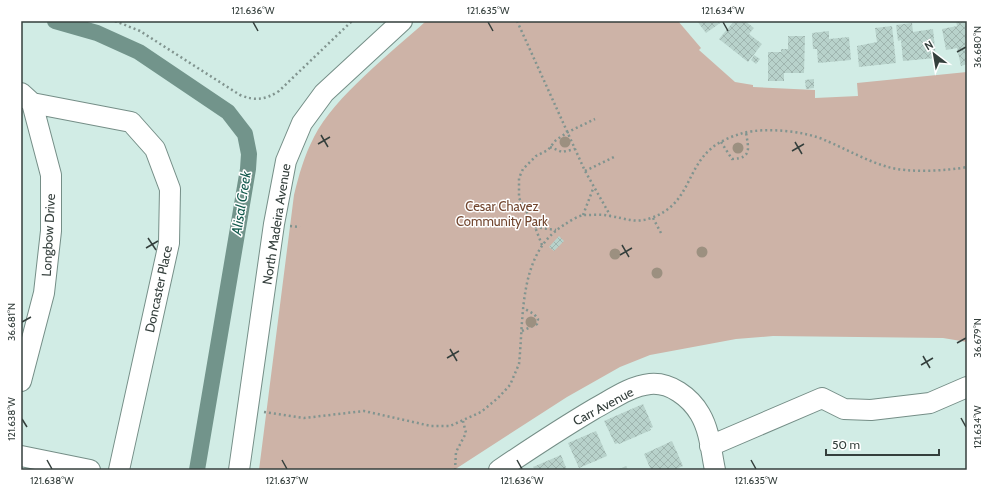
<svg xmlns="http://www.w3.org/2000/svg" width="988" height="491" font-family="Cabin,sans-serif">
<defs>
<pattern id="building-cross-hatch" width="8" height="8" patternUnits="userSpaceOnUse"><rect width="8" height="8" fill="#b8d2cb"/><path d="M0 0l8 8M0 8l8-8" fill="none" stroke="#9fb5af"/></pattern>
</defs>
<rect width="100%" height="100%" fill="#d1ece5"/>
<path fill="#cdb3a7" d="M426,21H678L701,48L699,50L735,82L753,85V87L815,90V98L858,96L857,83L967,72V342L943,338L773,336L736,339L650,355L620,367L567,397L454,470H259L294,195C299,175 304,156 314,137C335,96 391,53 426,21Z"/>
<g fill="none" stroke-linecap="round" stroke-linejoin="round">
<path stroke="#72948b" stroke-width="16" d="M55,21L97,33L139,52L228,112L245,134L249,154L248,169L197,470"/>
</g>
<path fill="url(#building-cross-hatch)" d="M697,21H723L706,33Z
M734,21H745L754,28L749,34L762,44L748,62L719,39Z
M956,21H967V64L961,66L957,48L946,50L942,29L957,26Z
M912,23L913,32L933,29L936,58L903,61L901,40L898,41L896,25Z
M892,26L896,63L859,67L857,46L877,42L875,28Z
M829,31V39L849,37L851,60L818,63L817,49H813L812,33Z
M788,36H805L804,73H784V81H768V52H781V49H788Z
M754,55L760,59L756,64L751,60Z
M814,79V88L806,89L805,80Z
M559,236L564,241L554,251L549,247Z
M643,404L653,427L650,428L651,430L619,444L618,443L615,444L604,421Z
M596,431L607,456L579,468L568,443Z
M672,441L683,466L674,470H651L644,454Z
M561,455L567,470H535L533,467Z
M626,466L628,470H617Z"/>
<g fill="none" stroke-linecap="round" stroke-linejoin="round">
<g stroke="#758e87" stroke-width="22">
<path id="minor" d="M21,93L32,103L51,175V231L44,293L21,381
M32,103L131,122L155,149L170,189L169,243L119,470
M710,446L822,398L844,409L871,410L930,403L967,387
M21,456L90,470
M239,470L274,224L286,161L302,123L324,93L402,21
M499,470C530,449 562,428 594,409C611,400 630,386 650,384C670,382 690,397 700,414C710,431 711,451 715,470"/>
</g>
<path stroke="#81948f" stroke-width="2.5" stroke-dasharray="2 3" stroke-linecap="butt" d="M115,21L140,31L240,95C255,101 265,100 279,91L352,21
M517,21L585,171L610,215
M721,142L732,159C753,158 748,148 746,132
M550,147L562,152L575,149
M585,171L614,157
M583,215L593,189
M653,218L661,233
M290,226L300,227
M535,227L556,230
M542,245L535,227L519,198V178L523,169L536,156L548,150L556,140L568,132L595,119
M522,331L537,324L538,319L534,314L523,308
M264,412L304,418L364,411L431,426H450L481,412L498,398L510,385L519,364C524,317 518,253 564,225C570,221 579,215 585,215C593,215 602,214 610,216C625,218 635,224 651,218C691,204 685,169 713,147C722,140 733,136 743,133C766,127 806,131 827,141C848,150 867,161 888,167C909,173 946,171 967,167
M455,470L456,452L466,433L463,421"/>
<use href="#minor" stroke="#fff" stroke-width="20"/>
</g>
<g fill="#9c9080">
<circle cx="565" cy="142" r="5.5"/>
<circle cx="738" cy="148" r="5.5"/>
<circle cx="702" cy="252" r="5.5"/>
<circle cx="615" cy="254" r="5.5"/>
<circle cx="657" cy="273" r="5.5"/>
<circle cx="531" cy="322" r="5.5"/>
</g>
<path fill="none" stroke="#343f3c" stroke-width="1.5" d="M253,22L258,31M488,22L493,31M723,22L728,31M957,52L966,47M321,135L328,147M795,142L802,154M318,144L330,137M792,151L804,144M148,238L156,250M622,245L629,257M146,248L158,241M620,255L632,248M22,322L31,317M957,343L966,338M450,349L457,361M923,356L930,368M447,358L459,351M921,365L933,358M961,418L966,427M22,419L27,427M47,460L52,469M282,460L287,469M517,460L522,469M751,460L756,469"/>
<g text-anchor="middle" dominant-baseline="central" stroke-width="3" stroke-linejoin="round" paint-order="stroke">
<g font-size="13" fill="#71452e" stroke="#fff">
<text x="502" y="206">Cesar Chavez<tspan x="502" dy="15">Community Park</tspan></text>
</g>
<g font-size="13" fill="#343f3c" stroke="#fff">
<text transform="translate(276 224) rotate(-81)">North Madeira Avenue</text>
<text transform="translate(48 235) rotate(-87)">Longbow Drive</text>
<text transform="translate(158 289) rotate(-78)">Doncaster Place</text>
<text transform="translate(603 406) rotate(-28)">Carr Avenue</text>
</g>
<g font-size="14" font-style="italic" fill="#155b4e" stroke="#fff">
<text transform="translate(241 203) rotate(-81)">Alisal Creek</text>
</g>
</g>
<rect width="988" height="491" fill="none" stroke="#ffffff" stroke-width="44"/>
<g transform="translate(934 54) rotate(329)" stroke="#ffffff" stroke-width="3" paint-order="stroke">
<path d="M0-3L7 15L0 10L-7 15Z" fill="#343f3c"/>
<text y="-6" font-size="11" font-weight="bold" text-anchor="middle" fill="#343f3c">N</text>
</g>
<path d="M826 449v6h113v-6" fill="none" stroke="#343f3c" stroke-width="2"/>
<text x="832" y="449" font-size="12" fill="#343f3c" stroke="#ffffff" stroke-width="3" paint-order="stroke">50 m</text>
<rect x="22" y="22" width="944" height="447" fill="none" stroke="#343f3c" stroke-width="1.5"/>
<g font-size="10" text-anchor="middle" fill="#343f3c">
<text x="253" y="14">121.636°W</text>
<text x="488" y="14">121.635°W</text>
<text x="723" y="14">121.634°W</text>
<text transform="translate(977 47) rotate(-90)" y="4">36.680°N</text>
<text transform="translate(11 322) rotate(-90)" y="4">36.681°N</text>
<text transform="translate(977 338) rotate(-90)" y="4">36.679°N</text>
<text transform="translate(11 419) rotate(-90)" y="4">121.638°W</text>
<text transform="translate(977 427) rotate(-90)" y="4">121.634°W</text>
<text x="52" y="484">121.638°W</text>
<text x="287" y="484">121.637°W</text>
<text x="522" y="484">121.636°W</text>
<text x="756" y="484">121.635°W</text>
</g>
</svg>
